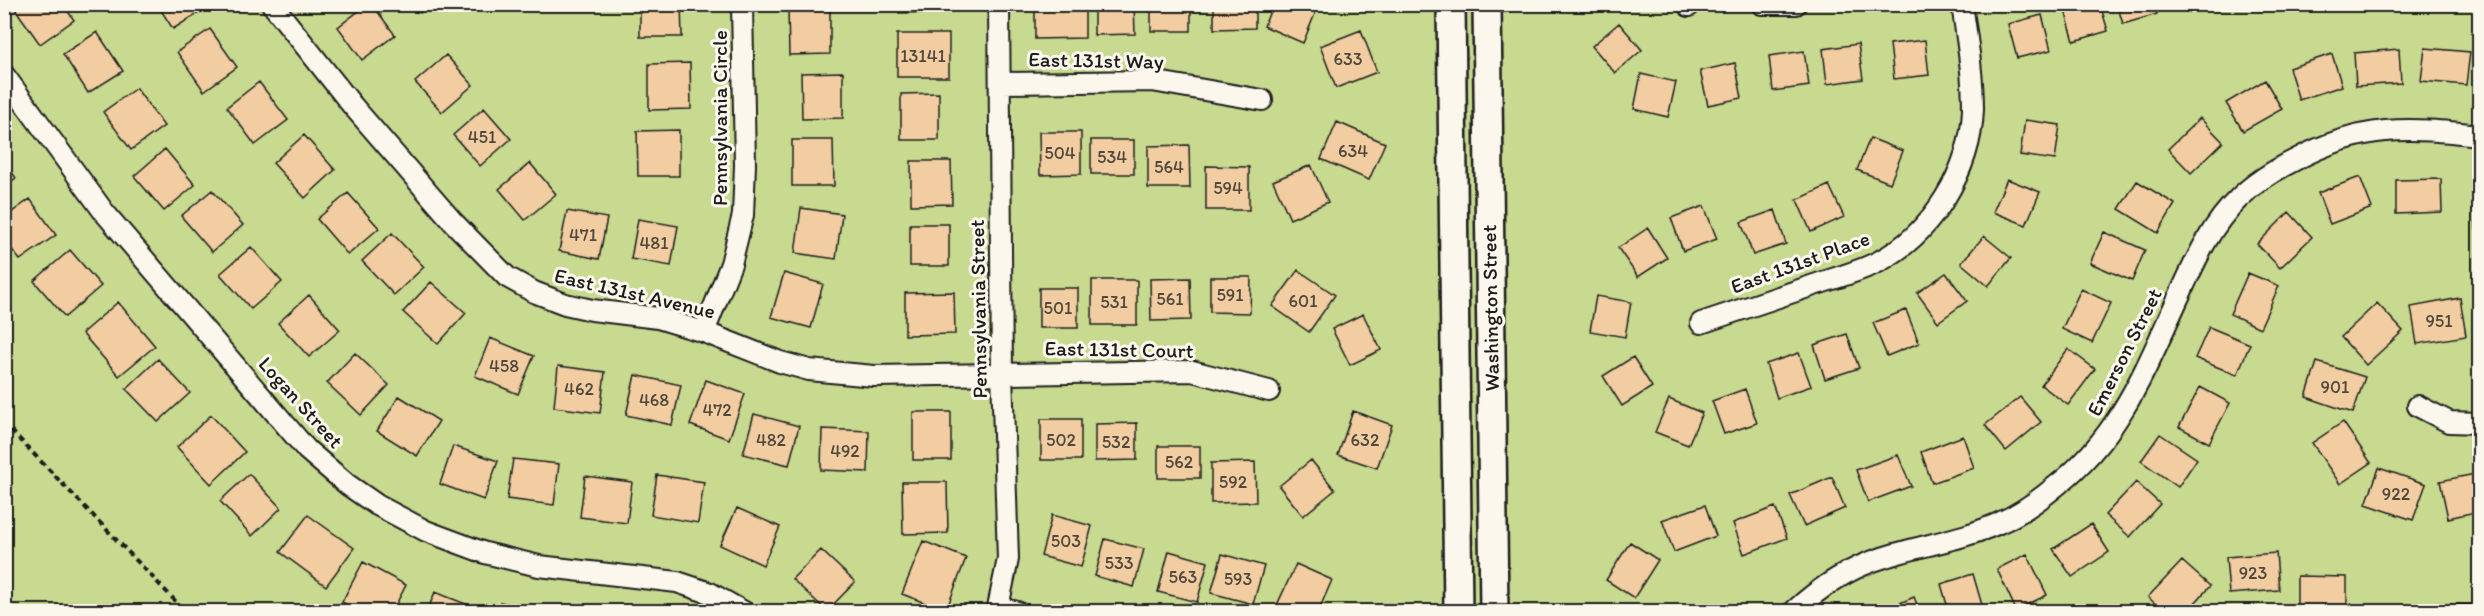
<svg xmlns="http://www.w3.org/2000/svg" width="2484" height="616" font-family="Itim,sans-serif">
<rect width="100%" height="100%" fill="#f8ead6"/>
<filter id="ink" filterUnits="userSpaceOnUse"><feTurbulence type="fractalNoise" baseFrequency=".0167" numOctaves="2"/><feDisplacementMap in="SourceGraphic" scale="12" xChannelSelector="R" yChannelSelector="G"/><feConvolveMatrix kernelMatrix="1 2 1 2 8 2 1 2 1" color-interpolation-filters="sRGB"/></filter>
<g filter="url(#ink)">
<path fill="#c7da8f" stroke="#727b56" stroke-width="1.5" d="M4,5H2479V611H5Z"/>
<path fill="#f1cda1" stroke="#1c1c1c" stroke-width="1.5" d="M15,4H63L74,20L40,44L13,6Z
M157,4H206L208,7L173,29Z
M368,4H372L395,35L362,60L338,27Z
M411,4H428L420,13Z
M640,4H681L682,37H640Z
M899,4H940V12L899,13Z
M1035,4H1085V38L1035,39Z
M1094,4H1134L1135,34L1094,35Z
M1151,4H1191V31H1151Z
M1214,4H1255V28L1214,29Z
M1273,4H1319L1303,43L1264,26Z
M2073,4H2100L2108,31L2074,41L2064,7Z
M2117,4H2154L2157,14L2123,24Z
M830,8V54L789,55L788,9Z
M2042,15L2051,50L2017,58L2008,24Z
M1619,23L1642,50L1615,73L1592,46Z
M210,29L237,67L204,91L177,52Z
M1361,30L1377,72L1336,88L1320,46Z
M97,32L123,71L88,93L63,54Z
M897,34H949V77H897Z
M1925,40L1929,75L1894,79L1890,44Z
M1858,44L1863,79L1827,84L1823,49Z
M2425,48L2470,52L2466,85L2421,81Z
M2399,49L2401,83L2356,86L2354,53Z
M1804,51L1809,86L1773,91L1769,56Z
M2332,54L2342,86L2299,100L2289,68Z
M446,55L473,85L442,112L415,82Z
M690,63L691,109L649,110V64Z
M1735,63L1742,98L1708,105L1700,71Z
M843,72V118L802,119L801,73Z
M1641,74L1676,82L1668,117L1634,109Z
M2265,80L2282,109L2243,131L2226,103Z
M259,82L288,120L255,145L227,107Z
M136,88L164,126L131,150L103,112Z
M939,93V140H901V94Z
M484,108L511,139L480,166L453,135Z
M2200,118L2223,142L2191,173L2168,149Z
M2025,120L2060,125L2055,160L2020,155Z
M1337,122L1385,143L1369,180L1321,159Z
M679,130V176H638L637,131Z
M1039,132H1081V174L1040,175Z
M304,135L335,170L305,198L273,163Z
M1870,138L1903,151L1890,183L1857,170Z
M792,140H833L834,186H792Z
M1091,140H1134V174H1091Z
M1189,145L1190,188H1148V146Z
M165,149L195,185L164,211L134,176Z
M4,161L16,178L4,186Z
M911,161H951L952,204L911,205Z
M530,163L556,194L525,220L499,189Z
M1311,165L1328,202L1290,219L1273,181Z
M1206,166L1249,167V210H1206Z
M2360,177L2372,208L2330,224L2318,193Z
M2007,179L2040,192L2026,225L1993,212Z
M2441,179L2442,212L2396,214V180Z
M2137,181L2175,204L2158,233L2119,209Z
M2475,184H2480V229H2476Z
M1829,185L1844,217L1811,232L1797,200Z
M212,190L243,225L212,252L181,216Z
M348,193L379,228L348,255L317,219Z
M30,199L56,235L20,260L4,239V218Z
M1704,206L1717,239L1683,251L1671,218Z
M801,208L842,214L836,259L795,253Z
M1775,210L1786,244L1753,255L1741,222Z
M567,211L607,218L599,259L559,251Z
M2289,212L2312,237L2280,268L2257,244Z
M638,219L678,226L671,266L631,259Z
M910,224H949V266H910Z
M1648,228L1667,258L1638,277L1618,248Z
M2104,232L2145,250L2132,281L2090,263Z
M392,233L424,267L394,295L362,261Z
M1984,236L2011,258L1988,286L1961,263Z
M251,247L282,282L251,309L220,274Z
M70,250L101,286L65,317L34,281Z
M1298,270L1335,295L1309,332L1272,306Z
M784,273L823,284L811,328L771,317Z
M1946,273L1967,301L1938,322L1917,293Z
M2248,273L2279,286L2260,328L2230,314Z
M1210,277H1251L1250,313L1210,312Z
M1190,278L1191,320L1151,321L1150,279Z
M1092,280H1137V325H1092Z
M431,282L466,313L438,344L403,312Z
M1039,288H1078V328H1039Z
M2081,289L2111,303L2092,343L2062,329Z
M954,292L955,334L905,335V293Z
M309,295L340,330L309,357L278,323Z
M1596,296L1631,302L1625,337L1590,331Z
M2460,298L2466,336L2417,344L2411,307Z
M118,302L155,346L119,376L82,333Z
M2377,303L2403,331L2366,365L2341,337Z
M1906,310L1919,343L1887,356L1873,323Z
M1363,314L1381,350L1350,365L1332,329Z
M2209,327L2250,344L2237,375L2195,358Z
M1847,334L1859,368L1825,379L1814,345Z
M490,338L534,356L518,394L475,376Z
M2068,349L2095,369L2068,405L2041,385Z
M355,353L389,385L361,415L327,383Z
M1799,353L1811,386L1777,398L1766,364Z
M1633,357L1652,387L1622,406L1603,376Z
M158,359L190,393L158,422L126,389Z
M2317,362L2365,377L2353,413L2306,397Z
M558,366L605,372L600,413L554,407Z
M635,375L681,385L672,425L626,415Z
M706,380L745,394L729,439L690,425Z
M2200,387L2230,403L2209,443L2179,427Z
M1745,389L1757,423L1724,434L1712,401Z
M399,396L439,421L417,456L377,431Z
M2020,397L2041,422L2006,451L1985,425Z
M1669,399L1702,413L1688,445L1655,432Z
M1353,411L1392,425L1377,468L1338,455Z
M913,412H951V460H913Z
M754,414L799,426L789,465L743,454Z
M211,415L245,452L211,484L177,447Z
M1041,419H1081V460H1041Z
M2343,422L2371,463L2340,484L2312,443Z
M1137,423V460L1095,461V424Z
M822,429L869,431L868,472L821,470Z
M2160,434L2197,459L2178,487L2141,461Z
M1963,436L1974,468L1932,483L1921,452Z
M453,446L498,461L484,500L440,484Z
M1158,446H1200V478H1158Z
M1898,455L1911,486L1868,502L1856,470Z
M513,459L559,464L554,505L507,499Z
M1311,460L1335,490L1303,516L1279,486Z
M1255,462L1256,502L1211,503V463Z
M2379,468L2426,484L2413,520L2366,504Z
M2480,473V511L2448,518L2440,481Z
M249,474L281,508L252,536L220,501Z
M657,475L704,482L698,523L651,515Z
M585,476L632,482L627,523L580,517Z
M1832,477L1845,508L1804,526L1790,495Z
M902,482H947L948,533L903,534Z
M2136,482L2160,504L2130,537L2105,515Z
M1705,505L1716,536L1674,552L1662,520Z
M1775,507L1787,538L1744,554L1733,523Z
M737,508L780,527L763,565L720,545Z
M308,515L354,548L326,586L280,552Z
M1052,515L1092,526L1081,567L1041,556Z
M2091,524L2109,552L2072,577L2053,549Z
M1105,539L1144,549L1134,587L1095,576Z
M923,541L966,558L946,611L902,594Z
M1630,542L1658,560L1634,598L1606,580Z
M821,550L855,582L827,611L792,579Z
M1169,551L1208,562L1197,602L1158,592Z
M2276,553L2279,590L2229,594L2226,557Z
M1222,554L1264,566L1253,604L1211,593Z
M2027,554L2047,595L2016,610L1997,569Z
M2182,561L2210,586L2187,612H2164L2148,597Z
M363,562L406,585L392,612H361L342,602Z
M1296,564L1332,580L1318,612H1291L1277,605Z
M1973,574L1984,612H1949L1941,584Z
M2297,576L2347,577V612H2297Z
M435,592L481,610V612H427Z
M1914,597L1920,612H1879Z
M500,602L549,612H498Z
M2425,604L2475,605V612H2425Z
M2363,608L2412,609V612H2363Z"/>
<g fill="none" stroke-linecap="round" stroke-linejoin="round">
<g stroke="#1c1c1c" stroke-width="24">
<path id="street" d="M272,4L352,105L454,223L507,277L534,292L565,304L592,310L658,318L704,332L780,362L809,370L874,376L1192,371L1269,391
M1762,4H1796
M1689,6L1690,4
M4,75L104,212L307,450L348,485L377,505L426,531L485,553L539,566L677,582L710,593L744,612
M1000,83L1152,81L1262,100
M1701,323C1739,310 1776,298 1814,285C1835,278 1858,272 1878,262C1932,234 1971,170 1973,109C1973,74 1967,39 1962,4
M704,332L731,264L743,215L745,165L742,4
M2418,406L2449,422L2480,423
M999,607L1017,612
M997,612L1008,559L1002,373L999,4
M1793,612C1818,589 1849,568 1882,558C1921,545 1962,540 1999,523C2020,514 2038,501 2056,486C2123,434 2147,364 2182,290C2197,257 2212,224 2239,198C2255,182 2275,170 2295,160C2362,124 2407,127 2480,135"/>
</g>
<g stroke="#1c1c1c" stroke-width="32">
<path id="secondary" d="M1451,4L1458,612
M1487,4L1494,612"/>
</g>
<path stroke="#1c1c1c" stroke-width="4" stroke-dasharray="6 4.5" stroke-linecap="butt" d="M4,423L186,612"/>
<use href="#street" stroke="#fbf7ec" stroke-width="20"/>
<use href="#secondary" stroke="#fbf7ec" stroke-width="27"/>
</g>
</g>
<g text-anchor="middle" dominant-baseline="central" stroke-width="6" stroke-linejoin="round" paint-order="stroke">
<g font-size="18" fill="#51483d">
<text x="923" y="56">13141</text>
<text x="1348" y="59">633</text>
<text x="482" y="137">451</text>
<text x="1353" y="151">634</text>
<text x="1060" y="153">504</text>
<text x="1112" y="157">534</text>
<text x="1169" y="167">564</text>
<text x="1228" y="188">594</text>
<text x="583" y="235">471</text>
<text x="654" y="243">481</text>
<text x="1230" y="295">591</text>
<text x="1170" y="299">561</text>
<text x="1303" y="301">601</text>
<text x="1114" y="302">531</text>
<text x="1058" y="308">501</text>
<text x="2439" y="321">951</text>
<text x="504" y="366">458</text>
<text x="2335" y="387">901</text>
<text x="579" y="389">462</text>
<text x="654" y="400">468</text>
<text x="717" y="410">472</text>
<text x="771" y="440">482</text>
<text x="1061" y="440">502</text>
<text x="1365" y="440">632</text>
<text x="1116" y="442">532</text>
<text x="845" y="451">492</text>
<text x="1179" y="462">562</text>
<text x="1233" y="482">592</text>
<text x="2396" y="494">922</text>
<text x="1066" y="541">503</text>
<text x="1119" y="563">533</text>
<text x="2253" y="573">923</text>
<text x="1183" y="577">563</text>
<text x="1238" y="579">593</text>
</g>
<g font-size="21" fill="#1c1c1c" stroke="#fbf7ec">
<text transform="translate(1096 60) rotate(1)">East 131st Way</text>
<text transform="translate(719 118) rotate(-90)">Pennsylvania Circle</text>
<text transform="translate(1800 262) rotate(-20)">East 131st Place</text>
<text transform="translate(635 293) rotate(13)">East 131st Avenue</text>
<text transform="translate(1490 308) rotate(-91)">Washington Street</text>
<text transform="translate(978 309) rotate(-91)">Pennsylvania Street</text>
<text transform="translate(1119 349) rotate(1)">East 131st Court</text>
<text transform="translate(2124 352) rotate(-63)">Emerson Street</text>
<text transform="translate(301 402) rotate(48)">Logan Street</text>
</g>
</g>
<rect width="2484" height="616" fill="none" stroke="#fbf7ec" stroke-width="24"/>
<rect x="12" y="12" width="2460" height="592" fill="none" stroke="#1c1c1c" stroke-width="2" filter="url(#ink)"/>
</svg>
